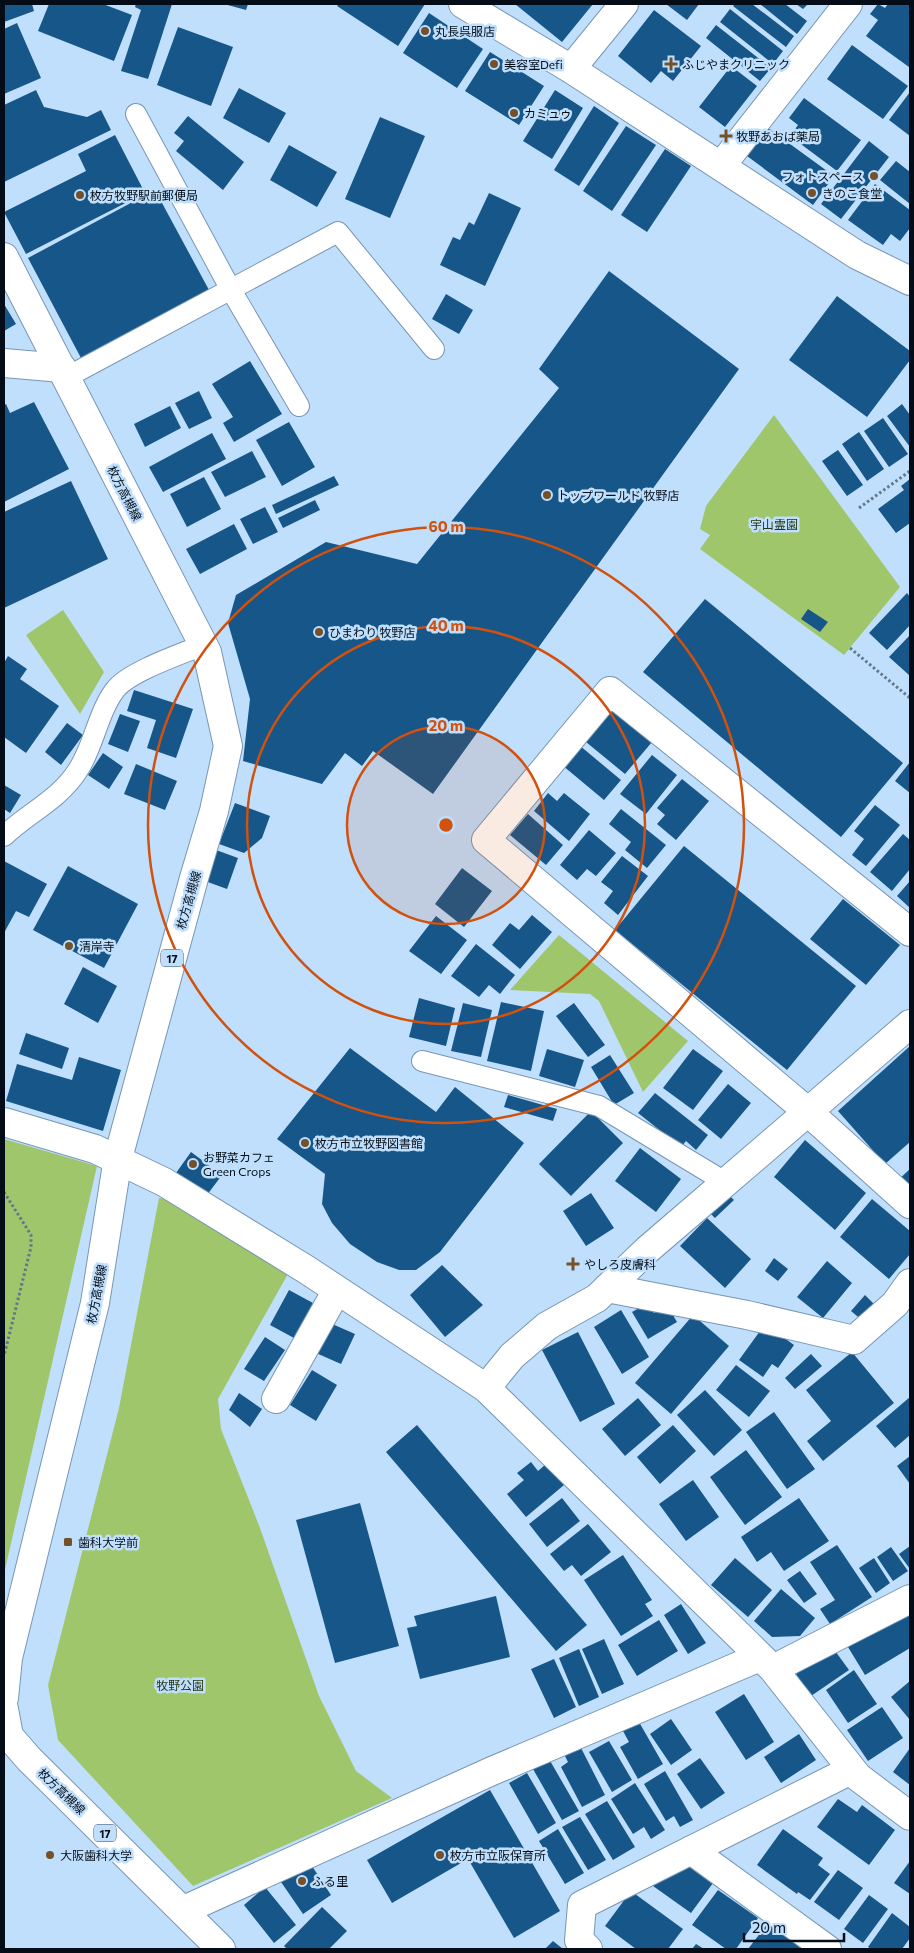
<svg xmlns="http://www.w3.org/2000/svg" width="914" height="1953" font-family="Commissioner,'Noto Sans JP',sans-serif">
<rect width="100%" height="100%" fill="#bfdffd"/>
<path fill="#a0c66c" d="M774,415L900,587L844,655L700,549L710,535L700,529L706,506Z
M63,610L104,672L80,714L26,635Z
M559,935L688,1041L643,1092L599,1001L590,994L510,990Z
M4,1139L97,1166L4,1574Z
M159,1198L172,1200L289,1272L218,1399L221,1429L260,1528L319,1696L356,1771L392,1798L193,1886L58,1740L48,1685L119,1408Z"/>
<path fill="#175688" d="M4,4H32L34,11L4,22Z
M49,4H103L132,15L114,61L38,31Z
M136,4H172L148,79L121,71L141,10L135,7Z
M224,4H248L246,10Z
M339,4H425L398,46L337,6Z
M515,4H593L562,42Z
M666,4H699L687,20Z
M735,4H752L794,36L786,47L733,6Z
M760,4H785L807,21L797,34Z
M796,4H808L803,9Z
M878,4L885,8L888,4H910L909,67L866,36L878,20L870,14Z
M730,9L783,51L773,64L720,22Z
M654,10L701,46L673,81L661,71L651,83L618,56Z
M429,13L483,49L457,88L403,53Z
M17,23L41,78L4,94V29Z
M716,25L771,68L760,81L706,38Z
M178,27L233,47L211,106L157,85Z
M852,45L908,86L883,119L827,79Z
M490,52L544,86L519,125L465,91Z
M731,66L757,86L725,127L699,107Z
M239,88L286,113L269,143L223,118Z
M36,90L44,107L87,117L101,110L111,130L4,182V105Z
M555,90L583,108L552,159L523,141Z
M910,92V136L889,120Z
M804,98L861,140L837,171L790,136L798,125L789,118Z
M594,106L619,123L579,186L554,170Z
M188,116L244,162L223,190L176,151L184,141L174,133Z
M380,117L425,136L390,218L345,199Z
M626,126L656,145L612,211L583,191Z
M768,128L834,176L813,205L747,156Z
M115,135L145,193L26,254L4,212L86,171L78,154Z
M869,141L889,157L841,219L821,204Z
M289,145L337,172L317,207L270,180Z
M665,149L691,166L647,232L621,215Z
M896,161L910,172V204L880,180Z
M875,184L910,210V228L900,241L891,234L883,245L848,220Z
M155,190L209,290L81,358L28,258Z
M489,193L521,208L485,286L440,265L453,237L460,240L469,222L474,225Z
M609,271L739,369L433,794L373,751L362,766L345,753L322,784L243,761L250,699L228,623L236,595L326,542L417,564L559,388L539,369Z
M446,294L473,310L459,334L432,319Z
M837,296L910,351V360L867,417L789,360Z
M4,304L16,324L4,331Z
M250,361L282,414L234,442L223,423L233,417L212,384Z
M199,391L212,418L189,429L175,403Z
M34,402L69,469L4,502V405L6,404L10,413Z
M902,404L910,415V447L887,416Z
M170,406L181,428L145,447L134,424Z
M883,418L908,454L889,467L864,431Z
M289,422L315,467L282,486L256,440Z
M859,432L884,469L867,481L842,444Z
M212,433L226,459L163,492L149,467Z
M838,450L863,485L847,496L822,461Z
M252,451L266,477L225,497L211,472Z
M334,476L339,485L276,514L272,505Z
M204,477L221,509L187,527L170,494Z
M910,479V523L896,533L878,509L904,490L901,486Z
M71,481L108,559L4,608V512Z
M315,500L320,510L283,528L278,518Z
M265,507L278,532L253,544L240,519Z
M234,524L247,549L200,574L186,549Z
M907,593L910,597V625L887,650L869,633Z
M705,599L903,763L841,837L643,672Z
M808,609L828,622L820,632L801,619Z
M910,635V673L909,675L889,657Z
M8,656L27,669L20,679L59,706L26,753L4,737V663Z
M134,690L193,709L176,758L147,748L156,720L127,711Z
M613,710L652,742L625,774L586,742Z
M120,714L140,721L128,752L108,744Z
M67,723L83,735L61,765L45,752Z
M579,745L621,780L604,800L562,765Z
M103,753L123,767L109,789L88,775Z
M652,755L677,775L646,814L620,794Z
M910,762V793L895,781Z
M136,764L177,781L165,810L124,794Z
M682,779L709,801L676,840L657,824L665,815L657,808Z
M4,785L21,795L10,813L4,809Z
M548,793L557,801L564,793L590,814L569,841L534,811Z
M235,803L270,816L262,838L244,853L219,844Z
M875,805L900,825L866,866L852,855L864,839L854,831Z
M621,809L666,845L647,868L625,850L631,842L609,824Z
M528,814L563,845L546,865L510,835Z
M589,830L616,853L596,876L587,869L577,880L560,865Z
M903,834L910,840V869L892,891L870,872Z
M684,846L856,986L787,1070L615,930Z
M216,850L238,858L227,889L205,881Z
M622,856L648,876L618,915L604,903L613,891L601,882Z
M4,861L47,884L29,917L16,911L4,933Z
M68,866L138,904L104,968L33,930Z
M462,868L492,891L464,927L435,904Z
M910,881V908L897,896Z
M843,899L900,945L866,985L810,939Z
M532,915L552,932L520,969L492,945L510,923L519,930Z
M436,916L467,940L441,974L409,951Z
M476,944L515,975L500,994L489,985L479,997L451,976Z
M83,967L117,986L98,1023L64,1004Z
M419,998L455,1008L446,1046L409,1037Z
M501,1002L544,1011L531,1071L487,1061Z
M463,1003L492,1010L481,1057L451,1051Z
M574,1003L605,1045L588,1057L556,1016Z
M26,1033L69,1048L62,1069L19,1054Z
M910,1046V1142L885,1164L838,1111Z
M350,1048L436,1112L455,1087L524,1143L440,1252L416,1270H399L377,1262L350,1244L332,1223L322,1204L325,1174L277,1139Z
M547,1049L584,1060L575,1087L539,1076Z
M693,1049L723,1071L693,1110L663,1088Z
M610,1055L634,1093L614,1105L591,1067Z
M79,1057L121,1070L103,1131L6,1101L17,1064L72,1080Z
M728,1084L751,1103L721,1139L698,1120Z
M655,1093L708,1135L696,1150L686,1141L681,1147L638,1113Z
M508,1095L557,1109L553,1121L504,1107Z
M591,1111L623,1143L571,1196L539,1164Z
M805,1140L866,1193L835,1230L774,1177Z
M640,1148L681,1179L656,1212L615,1181Z
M191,1152L222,1175L207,1195L176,1173Z
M910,1169V1197L897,1181Z
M723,1189L734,1200L715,1218L705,1208Z
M591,1193L614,1228L586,1246L563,1211Z
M872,1199L910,1231V1254L889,1279L840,1237Z
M707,1218L751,1259L725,1288L680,1246Z
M774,1258L788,1269L778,1281L765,1271Z
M827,1261L852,1283L823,1318L797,1297Z
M442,1265L483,1305L445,1337L410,1295Z
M289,1290L313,1303L294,1338L270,1325Z
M865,1295L876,1306L863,1321L851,1311Z
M648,1303L654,1313L667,1305L677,1322L648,1339L632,1312Z
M621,1310L649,1357L622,1374L594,1327Z
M693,1315L729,1346L671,1414L635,1383Z
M330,1323L355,1334L341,1364L316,1353Z
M765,1324L794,1345L778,1368L772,1364L763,1377L739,1360Z
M578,1332L615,1404L580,1422L542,1350Z
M265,1337L285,1350L264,1381L244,1369Z
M852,1352L894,1403L823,1461L807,1441L831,1421L806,1390Z
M811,1354L822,1366L795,1389L785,1378Z
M736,1365L770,1391L749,1417L716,1390Z
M312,1370L337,1385L316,1421L290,1405Z
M705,1390L742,1430L714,1456L677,1415Z
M239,1393L262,1409L250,1427L229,1410Z
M910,1397V1435L895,1448L876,1426Z
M638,1398L661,1425L625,1456L602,1429Z
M774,1412L815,1469L787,1489L746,1432Z
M417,1425L587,1625L556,1651L386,1452Z
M673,1425L696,1451L660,1484L637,1457Z
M746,1450L782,1497L745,1525L710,1477Z
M910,1456V1484L897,1466Z
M531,1462L538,1471L546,1464L564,1485L526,1517L507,1494L524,1480L517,1473Z
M693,1480L719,1517L686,1541L659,1504Z
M562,1498L580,1521L547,1547L529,1524Z
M799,1498L829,1541L784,1571L771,1552L757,1562L741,1537Z
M360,1503L399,1646L335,1663L296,1520Z
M588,1524L611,1552L581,1576L572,1565L564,1571L550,1554Z
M837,1545L872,1597L830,1624L820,1609L835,1600L810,1562Z
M910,1546V1569L899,1554Z
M891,1547L908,1571L893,1581L877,1557Z
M623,1555L652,1600L645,1604L653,1616L621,1636L584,1580Z
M735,1558L772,1590L748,1617L711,1585Z
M874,1558L890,1583L876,1593L859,1568Z
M800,1571L817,1594L804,1603L787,1580Z
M781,1589L815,1618L800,1636L772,1637L754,1621Z
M496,1596L510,1657L420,1679L407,1628L417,1626L414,1616Z
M681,1604L706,1643L688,1654L664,1615Z
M908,1611L910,1614V1648L865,1675L848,1647Z
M659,1620L678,1651L637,1676L618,1645Z
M604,1639L624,1684L602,1694L582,1649Z
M833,1648L849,1670L811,1696L796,1674Z
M579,1649L599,1697L579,1706L559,1658Z
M554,1659L576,1707L554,1718L531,1669Z
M854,1670L877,1704L848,1723L826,1690Z
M910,1681V1720L891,1697Z
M744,1694L774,1742L746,1760L715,1712Z
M882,1707L903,1738L868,1761L847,1730Z
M671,1719L692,1750L671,1765L650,1734Z
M639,1722L663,1764L638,1779L620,1747L629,1742L623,1731Z
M799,1734L816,1760L781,1783L764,1757Z
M609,1741L632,1780L612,1792L589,1752Z
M579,1744L605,1795L582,1807L561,1767L568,1762L563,1752Z
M910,1748V1785L893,1772Z
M700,1758L725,1793L701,1809L677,1774Z
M549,1759L579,1811L562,1820L533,1769Z
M665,1771L693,1820L680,1827L674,1816L666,1821L644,1784Z
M527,1773L556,1823L538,1834L509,1783Z
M635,1783L665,1830L651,1839L644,1827L633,1834L611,1799Z
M490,1790L560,1911L514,1938L468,1859L392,1903L367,1860Z
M838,1799L857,1812L862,1805L895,1830L869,1865L817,1827Z
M607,1801L635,1847L613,1860L585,1814Z
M580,1817L606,1860L588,1870L562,1827Z
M558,1829L584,1873L565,1884L539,1841Z
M783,1829L823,1858L818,1865L830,1874L810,1900L798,1892L797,1894L757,1865Z
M308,1860L331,1895L303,1914L279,1879Z
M910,1861V1894L894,1883Z
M684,1862L713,1883L691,1913L653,1886L663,1872Z
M838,1870L863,1888L839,1920L814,1902Z
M265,1887L296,1925L274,1943L244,1905Z
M718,1890L758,1918L736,1949H726L692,1925Z
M631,1891L683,1929L668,1949H636L605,1926Z
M869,1895L888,1909L863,1943L844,1929Z
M322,1907L347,1931L329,1949H287L284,1946Z
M892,1913L910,1927V1938L902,1949H871L868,1947Z
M768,1923L803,1949H748Z
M553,1941L563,1949H545Z
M696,1944L704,1949H692Z"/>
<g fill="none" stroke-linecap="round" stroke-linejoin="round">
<g stroke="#7896b3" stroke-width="22">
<path id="lane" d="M136,114L231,290L299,406
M67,377L338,232L434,349
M4,836C28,813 60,799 78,770C94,746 98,712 115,690C128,672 181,654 203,645
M422,1061L599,1106L725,1182"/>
</g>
<g stroke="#7896b3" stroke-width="30">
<path id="street" d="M463,4L571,69L857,255L910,281
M571,69L624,4
M721,166L848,4
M4,363L62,368
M910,932L610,691L486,840L807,1111L910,1204
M4,1122L95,1149L164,1182L307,1270L486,1388L773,1669L858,1777L910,1816
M607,1288L747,1315L854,1340L895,1304L910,1283
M486,1388L512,1356L547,1326L597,1298L647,1250L910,1024
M276,1399L337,1290
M773,1669L910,1599
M691,1850L827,1949
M184,1910L492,1771L760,1657
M588,1949L579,1940L582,1905L851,1770"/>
</g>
<g stroke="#7896b3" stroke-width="30">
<path id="primary" d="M4,257L207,652L228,746L214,811L194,878L118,1158L95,1303L8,1658L4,1698
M4,1709L9,1736L29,1759L221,1949"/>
</g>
<path stroke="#63778b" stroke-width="3" stroke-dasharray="2.5 2.5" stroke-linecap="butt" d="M859,508L910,471
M850,648L910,698
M4,1192L31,1235V1247L4,1356"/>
<use href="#lane" stroke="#fff" stroke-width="20"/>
<use href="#street" stroke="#fff" stroke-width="28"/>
<use href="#primary" stroke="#fff" stroke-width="28"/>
</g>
<circle cx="446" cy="825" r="99" fill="#d1510d" fill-opacity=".12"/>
<g fill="none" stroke="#d1510d" stroke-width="2.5">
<circle cx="446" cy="825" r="99"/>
<circle cx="446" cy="825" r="199"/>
<circle cx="446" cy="825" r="298"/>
</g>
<g fill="#74512a" stroke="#bfdffd" stroke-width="2">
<circle cx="425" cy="31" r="5"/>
<circle cx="494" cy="64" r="5"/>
<path d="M668.5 56.5h5v5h5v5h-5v5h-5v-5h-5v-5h5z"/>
<circle cx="514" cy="113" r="5"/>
<path d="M723.5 128.5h5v5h5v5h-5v5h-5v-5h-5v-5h5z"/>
<circle cx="874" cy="176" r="5"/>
<circle cx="812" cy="193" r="5"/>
<circle cx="80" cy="195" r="5"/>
<circle cx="547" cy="495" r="5"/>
<circle cx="319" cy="632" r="5"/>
<circle cx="69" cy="946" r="5"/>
<circle cx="305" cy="1143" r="5"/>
<circle cx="193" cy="1164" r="5"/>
<path d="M570.5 1256.5h5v5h5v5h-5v5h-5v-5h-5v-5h5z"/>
<rect x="63" y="1537" width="10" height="10" rx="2.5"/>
<circle cx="50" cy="1855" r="5"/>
<circle cx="440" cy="1855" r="5"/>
<circle cx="302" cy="1881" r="5"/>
</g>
<g text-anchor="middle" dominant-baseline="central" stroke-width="5" stroke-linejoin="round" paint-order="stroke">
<g fill="#bfdffd" stroke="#3c4c5c" stroke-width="1">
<rect x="161" y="949.5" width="22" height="17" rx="4"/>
<rect x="94" y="1824.5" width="22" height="17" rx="4"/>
</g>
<g font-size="11" font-weight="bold" fill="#040d17">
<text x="172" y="958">17</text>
<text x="105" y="1833">17</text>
</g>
<g font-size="12" fill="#040d17" stroke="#bfdffd" text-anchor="start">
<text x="435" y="31">丸長呉服店</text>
<text x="504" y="64">美容室Defi</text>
<text x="682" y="64">ふじやまクリニック</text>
<text x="524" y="113">カミュゥ</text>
<text x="736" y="136">牧野あおば薬局</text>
<text x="864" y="176" text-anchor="end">フォトスペース</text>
<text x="822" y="193">きのこ食堂</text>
<text x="90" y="195">枚方牧野駅前郵便局</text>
<text x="557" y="495">トップワールド 牧野店</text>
<text x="329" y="632">ひまわり 牧野店</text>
<text x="79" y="946">清岸寺</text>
<text x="315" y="1143">枚方市立牧野図書館</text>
<text x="203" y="1157">お野菜カフェ<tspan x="203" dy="14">Green Crops</tspan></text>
<text x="584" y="1264">やしろ皮膚科</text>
<text x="78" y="1542">歯科大学前</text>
<text x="60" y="1855">大阪歯科大学</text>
<text x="450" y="1855">枚方市立阪保育所</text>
<text x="312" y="1881">ふる里</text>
</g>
<g font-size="12" fill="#040d17" stroke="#bfdffd">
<text transform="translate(125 493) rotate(63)">枚方高槻線</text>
<text transform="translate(188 900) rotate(-74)">枚方高槻線</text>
<text transform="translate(96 1294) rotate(-79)">枚方高槻線</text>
<text transform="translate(62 1791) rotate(44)">枚方高槻線</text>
</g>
<g font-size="12" fill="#273610" stroke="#bfdffd">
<text x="774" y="524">宇山霊園</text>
<text x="180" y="1685">牧野公園</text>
</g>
</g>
<circle cx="446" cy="825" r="8" fill="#d1510d" stroke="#bfdffd" stroke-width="2.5"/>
<g font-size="15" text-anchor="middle" font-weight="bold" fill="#d1510d" stroke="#bfdffd" stroke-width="5" stroke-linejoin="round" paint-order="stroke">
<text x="446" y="532">60 m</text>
<text x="446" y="631">40 m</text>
<text x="446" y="731">20 m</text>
</g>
<rect width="914" height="1953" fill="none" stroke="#040d17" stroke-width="10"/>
<path d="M744 1933v8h100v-8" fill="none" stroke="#040d17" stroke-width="2.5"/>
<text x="752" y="1933" font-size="15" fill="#040d17" stroke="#bfdffd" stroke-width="4" paint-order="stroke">20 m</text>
</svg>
